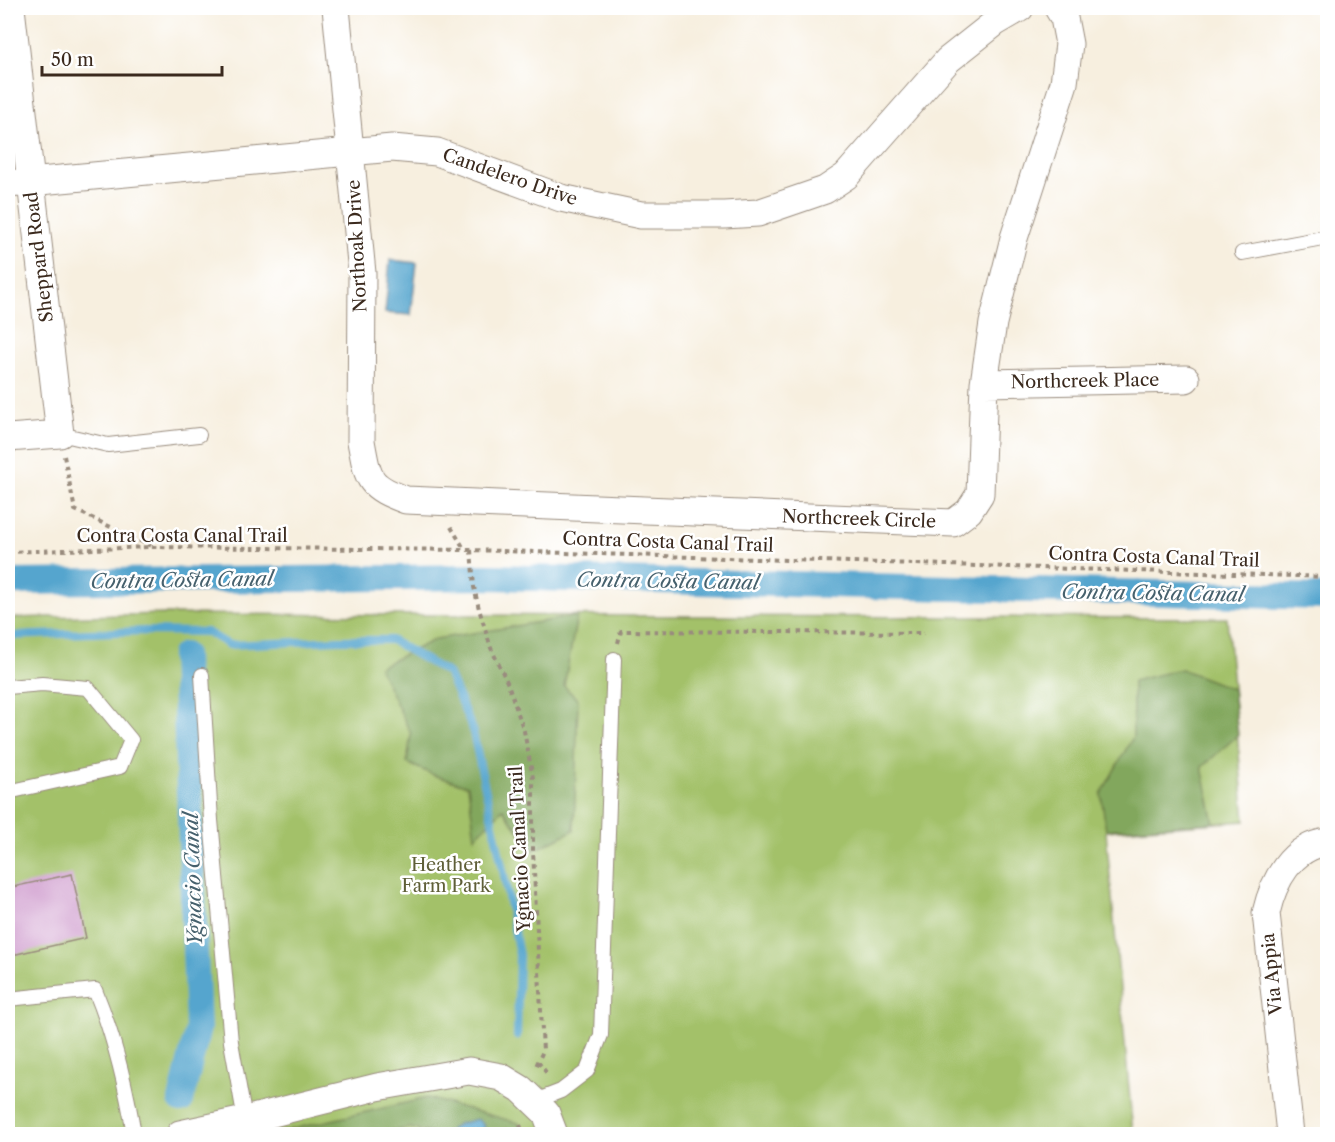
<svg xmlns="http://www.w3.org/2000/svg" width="1335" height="1142" font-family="'Libre Caslon Text',serif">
<rect width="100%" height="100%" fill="#fff"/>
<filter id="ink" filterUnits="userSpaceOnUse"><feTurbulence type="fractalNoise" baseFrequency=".0167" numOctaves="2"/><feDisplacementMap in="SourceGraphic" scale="12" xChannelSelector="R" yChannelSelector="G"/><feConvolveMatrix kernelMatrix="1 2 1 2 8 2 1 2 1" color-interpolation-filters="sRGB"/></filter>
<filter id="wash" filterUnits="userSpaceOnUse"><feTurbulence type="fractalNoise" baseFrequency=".008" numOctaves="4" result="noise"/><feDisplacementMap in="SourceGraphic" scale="24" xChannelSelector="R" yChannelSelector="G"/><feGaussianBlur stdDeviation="1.35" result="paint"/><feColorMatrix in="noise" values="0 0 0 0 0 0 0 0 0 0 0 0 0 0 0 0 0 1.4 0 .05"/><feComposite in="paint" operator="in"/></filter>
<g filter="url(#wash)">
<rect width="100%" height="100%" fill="#f7efdf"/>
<path fill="#a3c169" stroke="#6f7644" stroke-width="1.5" d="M164,614L1227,618L1245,821L1106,831L1133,1134H8V618Z"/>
<path fill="#82a75d" stroke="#5e683e" stroke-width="1.5" d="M577,616L564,686L578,700L574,830L533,851L503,809L475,837L468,786L436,776L407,763L411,734L379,667L436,639Z
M1181,669L1233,689L1238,735L1202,767L1214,823L1106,830L1101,794L1133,737V681Z
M427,1098L519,1123L523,1134H486L483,1124H458L445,1134H434L410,1128L375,1134H271Z"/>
<path fill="#54a5ce" stroke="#486876" stroke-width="1.5" d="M390,260L417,263L411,315L385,313Z
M477,1119L483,1124L486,1134H445L458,1124Z"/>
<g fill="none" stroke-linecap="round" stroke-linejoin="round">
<path stroke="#54a5ce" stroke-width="8" d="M8,636L145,631L207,632L229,645L339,640H391L448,673L472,728L503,870L519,955L517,1036"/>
<path stroke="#54a5ce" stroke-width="26" d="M8,582L489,577L1328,597
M181,1100L198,1028L184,655"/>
</g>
<g id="blocks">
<path fill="#ce99cc" d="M72,874L86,938L8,956V888Z"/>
</g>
</g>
<g filter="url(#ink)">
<use href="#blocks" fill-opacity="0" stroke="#998c7e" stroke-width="1.5"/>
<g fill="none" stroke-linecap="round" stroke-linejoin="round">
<g stroke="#998c7e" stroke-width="16">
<path id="service" d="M1242,253L1328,237
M60,434L108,445L199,435
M202,675L211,820L231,1042L245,1120
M8,687L42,684L88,688L131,740L120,767L8,792
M8,999L95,990C114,1036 126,1086 134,1134
M535,1101L561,1091L587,1071L601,1035L614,659"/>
</g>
<g stroke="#998c7e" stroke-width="29">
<path id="minor" d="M336,8L362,273L361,441C368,479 367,486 406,500L953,523L969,511L980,494L984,383L993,323L1014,238L1064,83L1069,44L1064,18L1058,8
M8,184L392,148L437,152L561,198L641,215H724L758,213L825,190L846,176L948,60L996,22L1020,8
M984,383L1186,379
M8,438L60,434L11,8
M180,1134L245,1120L377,1087L469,1071L501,1077L521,1089L546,1113L554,1134
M1290,1134L1266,913C1273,882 1291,846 1328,842"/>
</g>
<path stroke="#998c7e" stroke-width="4" stroke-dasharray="4.5 4.5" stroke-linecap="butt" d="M64,456L75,510L151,546
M451,527L465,550
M471,550L474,587L479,609L491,648L508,684L524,731L533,778V851L543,1051L535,1068
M8,552L151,547L471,550L1328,577
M618,643L621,631L924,633
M538,1062L549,1076
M520,1125L523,1134"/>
<use href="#service" stroke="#fff" stroke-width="14"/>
<use href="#minor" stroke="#fff" stroke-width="27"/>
</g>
</g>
<g text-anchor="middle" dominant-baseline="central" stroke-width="5" stroke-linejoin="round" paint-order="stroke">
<g font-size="18" fill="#3b2a1e" stroke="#fff">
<text transform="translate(510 177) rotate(19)">Candelero Drive</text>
<text transform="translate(357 246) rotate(-93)">Northoak Drive</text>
<text transform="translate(39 257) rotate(-97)">Sheppard Road</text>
<text transform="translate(1085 381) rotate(-1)">Northcreek Place</text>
<text transform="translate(859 519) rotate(2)">Northcreek Circle</text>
<text x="182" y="536">Contra Costa Canal Trail</text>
<text transform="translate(668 542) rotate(2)">Contra Costa Canal Trail</text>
<text transform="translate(1154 557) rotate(2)">Contra Costa Canal Trail</text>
<text transform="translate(520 849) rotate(-93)">Ygnacio Canal Trail</text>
<text transform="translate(1272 974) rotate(-96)">Via Appia</text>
</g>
<g font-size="18" fill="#5f5f38" stroke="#fff">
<text x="446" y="865">Heather<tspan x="446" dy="21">Farm Park</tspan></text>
</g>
<g font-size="20" font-style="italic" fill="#46616d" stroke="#fff">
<text transform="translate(182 580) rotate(-1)">Contra Costa Canal</text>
<text transform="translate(668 581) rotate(1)">Contra Costa Canal</text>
<text transform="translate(1153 593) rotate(1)">Contra Costa Canal</text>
<text transform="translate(193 879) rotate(-92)">Ygnacio Canal</text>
</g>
</g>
<rect width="1335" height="1142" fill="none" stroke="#fff" stroke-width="30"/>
<path d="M42 66v9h180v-9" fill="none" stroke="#3b2a1e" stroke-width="3"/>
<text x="51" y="66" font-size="18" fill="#3b2a1e" stroke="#ffffff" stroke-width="4.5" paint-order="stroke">50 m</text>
</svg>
